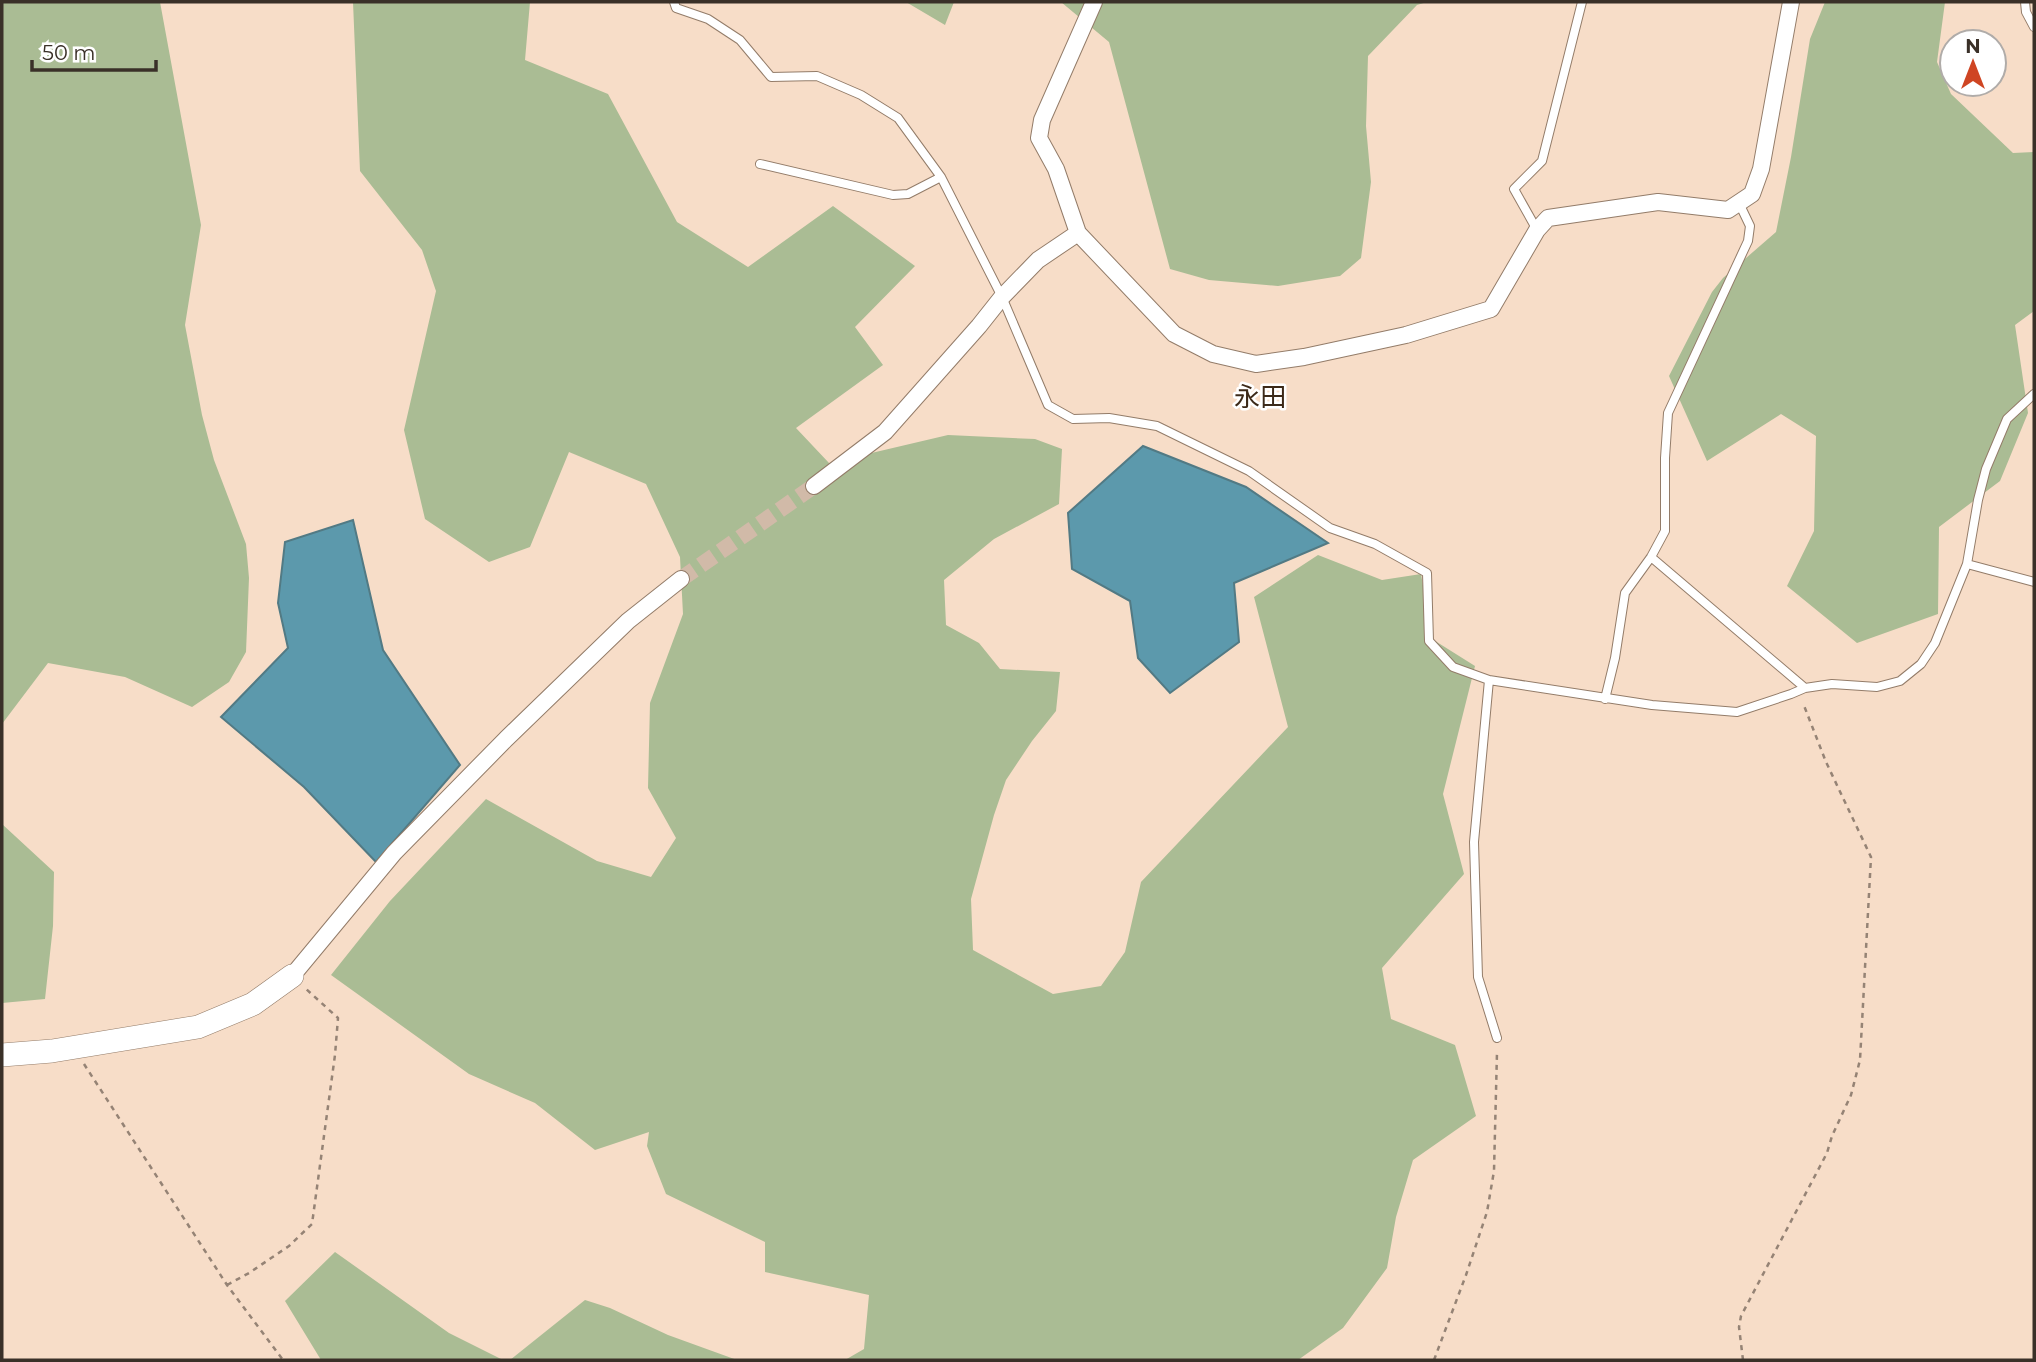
<svg xmlns="http://www.w3.org/2000/svg" width="2036" height="1362" font-family="Montserrat,'Noto Sans JP',sans-serif">
<rect width="100%" height="100%" fill="#f7ddc8"/>
<path fill="#aabc94" d="M2,2H160L201,225L185,325L202,415L214,460L246,544L249,578L246,652L229,682L192,707L125,677L48,663L2,724Z
M353,2H530L525,60L608,94L677,222L748,267L833,206L915,266L855,327L883,365L796,428L829,463L948,435L1035,439L1062,449L1059,504L994,539L944,580L946,625L979,643L1000,669L1060,672L1056,711L1032,741L1006,780L994,815L971,899L973,950L1053,994L1101,986L1125,952L1141,882L1288,727L1254,597L1318,555L1382,580L1421,574L1432,639L1475,666L1443,794L1464,874L1382,968L1391,1019L1455,1045L1476,1116L1413,1160L1396,1217L1387,1268L1343,1328L1298,1360H845L864,1349L869,1295L765,1272V1242L666,1194L647,1146L649,1132L595,1150L535,1103L469,1074L331,975L390,901L486,799L597,861L651,877L676,838L648,788L650,703L683,614L680,557L646,484L569,452L530,547L489,562L425,519L404,430L436,291L422,250L360,171Z
M906,2H954L945,25Z
M1061,2H1427L1417,5L1368,56L1366,126L1371,182L1361,258L1340,276L1278,286L1209,280L1170,269L1109,42Z
M1825,2H1945L1937,62L1951,94L2013,153L2034,152V311L2015,325L2028,413L2000,481L1939,527L1938,614L1857,643L1787,586L1814,531L1816,436L1781,414L1707,461L1669,376L1712,292L1723,278L1776,232L1791,157L1810,39Z
M2,824L54,872L53,926L45,999L2,1003Z
M335,1252L449,1333L503,1360H321L285,1301Z
M585,1300L610,1308L668,1335L737,1360H510Z"/>
<path fill="#5c99ac" stroke="#527a84" stroke-width="2" d="M1143,446L1246,487L1328,543L1234,583L1239,642L1170,693L1138,658L1130,601L1072,569L1068,513Z
M353,520L383,650L460,765L376,862L304,787L221,717L288,648L278,603L285,542Z"/>
<g fill="none" stroke-linecap="round" stroke-linejoin="round">
<path stroke="#d1baa8" stroke-width="16" stroke-dasharray="16 8" stroke-linecap="butt" d="M681,579L814,486"/>
<g stroke="#937c69" stroke-width="10">
<path id="lane" d="M674,2L676,8L708,19L740,40L771,77L817,76L861,95L898,118L941,177L1002,297L1048,405L1073,419L1109,418L1157,426L1249,471L1330,528L1375,544L1427,573L1429,641L1453,667L1489,680L1652,705L1737,712L1791,694L1805,688L1832,684L1877,687L1900,681L1921,664L1935,643L1967,564L1978,500L1986,469L2007,419L2034,394
M2025,2L2026,12L2034,27
M760,164L893,195L908,194L941,177
M1537,230L1514,189L1542,161L1582,2
M1651,557L1805,688
M1967,564L2034,582
M1489,680L1474,842L1478,977L1497,1038
M1605,699L1615,658L1625,593L1651,557L1665,531V458L1668,413L1748,241L1750,226L1739,203"/>
</g>
<g stroke="#937c69" stroke-width="18">
<path id="street" d="M1094,2L1042,120L1039,138L1056,169L1078,233L1174,334L1213,354L1256,364L1304,357L1406,335L1491,309L1537,230L1548,218L1658,202L1728,210L1752,194L1761,169L1791,2
M814,486L885,432L979,326L1002,297L1038,260L1078,233
M292,976L394,853L506,739L628,621L681,579"/>
</g>
<g stroke="#937c69" stroke-width="24">
<path id="secondary" d="M2,1055L52,1051L198,1027L253,1004L292,976"/>
</g>
<path stroke="#958375" stroke-width="2.5" stroke-dasharray="5 5" stroke-linecap="butt" d="M84,1064L227,1285L283,1360
M227,1285L249,1273L289,1246L312,1224L335,1055L338,1018L305,988
M1434,1360L1466,1275L1487,1212L1494,1171L1497,1052
M1743,1360L1739,1327L1741,1316L1827,1153L1832,1136L1851,1095L1860,1060L1871,857L1826,762L1803,703"/>
<use href="#lane" stroke="#fff" stroke-width="8"/>
<use href="#street" stroke="#fff" stroke-width="16"/>
<use href="#secondary" stroke="#fff" stroke-width="23"/>
</g>
<g text-anchor="middle" dominant-baseline="central" stroke-width="5" stroke-linejoin="round" paint-order="stroke">
<g font-size="26" fill="#3c2918" stroke="#fff">
<text x="1260" y="397">永田</text>
</g>
</g>
<rect width="2036" height="1362" fill="none" stroke="#3a3028" stroke-width="7"/>
<g transform="translate(1973 63)"><circle r="33" fill="#ffffff" stroke="#b0aca9" stroke-width="2"/>
<path d="M0-5L12 26L0 18L-12 26Z" fill="#cf4523"/>
<text y="-10" font-size="19" font-weight="bold" text-anchor="middle" fill="#3a3028">N</text>
</g>
<path d="M32 60v10h124v-10" fill="none" stroke="#3a3028" stroke-width="3.5"/>
<text x="42" y="60" font-size="21" fill="#3a3028" stroke="#ffffff" stroke-width="5" paint-order="stroke">50 m</text>
</svg>
